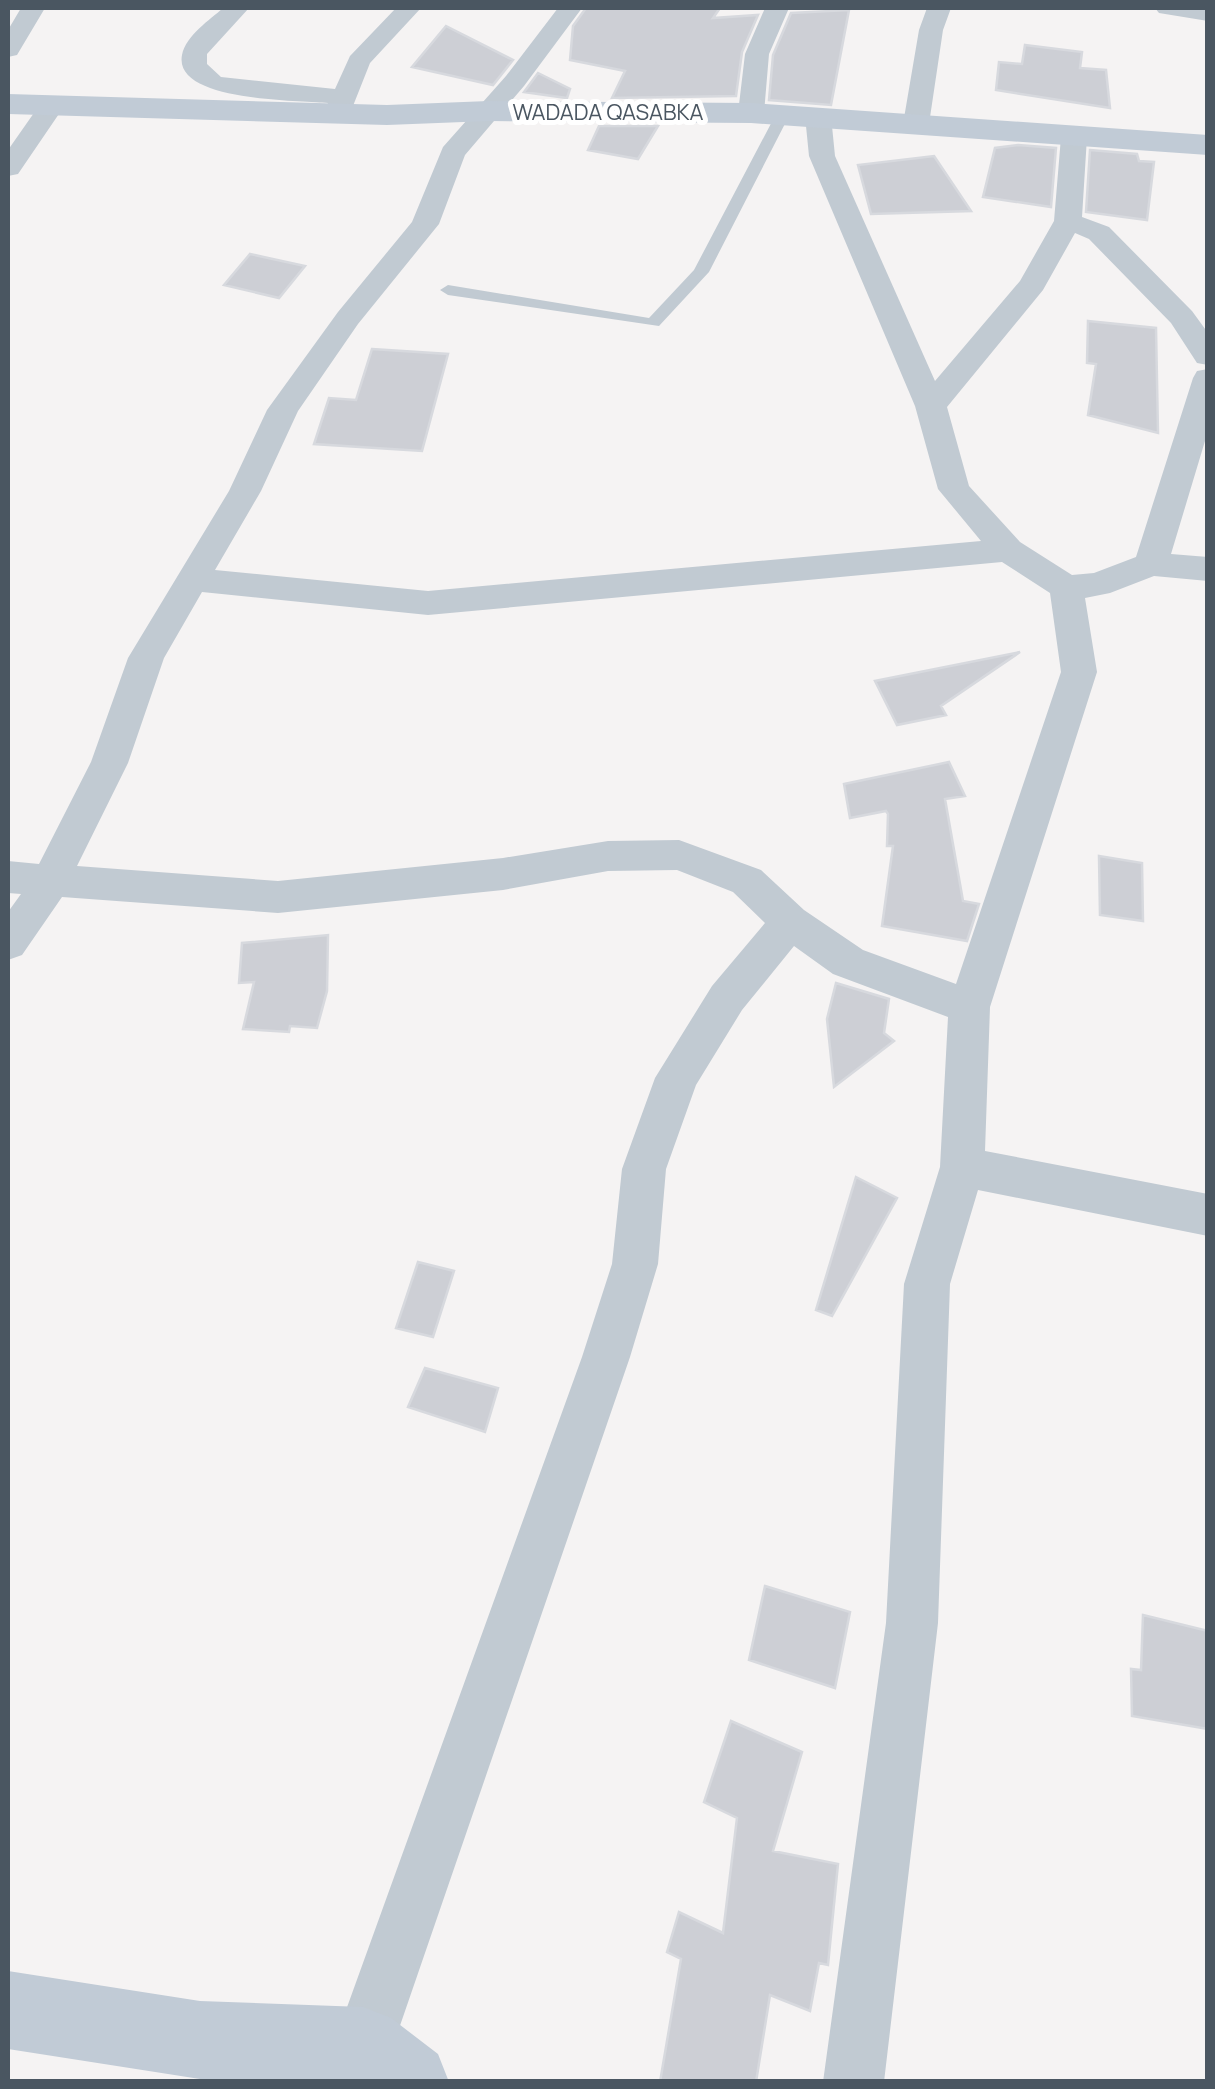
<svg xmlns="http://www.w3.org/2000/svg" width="1215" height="2089" font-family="Manrope,sans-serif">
<rect width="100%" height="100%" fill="#f5f3f3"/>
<path fill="#cdcfd5" stroke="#d7d9de" stroke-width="2.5" d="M586,8H720L713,18L758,15L742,52L736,96L612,98L625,71L570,60L573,26Z
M849,10L831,105L769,100L773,55L791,13Z
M446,26L513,60L493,85L412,67Z
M1025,45L1082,52L1080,68L1106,70L1110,108L996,90L999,62L1022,64Z
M538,73L570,89L567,98L524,92Z
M599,126H658L638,159L588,150Z
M1018,145L1056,148L1051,207L983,197L995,148Z
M1090,150L1137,154L1139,161L1154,162L1147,220L1086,212Z
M934,156L971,211L871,214L858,165Z
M250,254L305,266L279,298L224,285Z
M1088,321L1156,328L1158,433L1088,415L1096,364L1087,363Z
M372,349L448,354L422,451L314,444L329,398L356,400Z
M1020,652L941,706L946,715L897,725L875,681Z
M949,762L965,796L945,799L963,901L979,904L967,941L882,926L893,846H887L888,814L886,811L850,818L844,784Z
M1099,856L1142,863L1143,921L1100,915Z
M328,935L327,991L317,1028L290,1026L289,1032L243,1029L254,982L239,983L242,943Z
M836,983L889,999L884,1033L894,1041L834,1087L827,1019Z
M856,1177L897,1198L832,1316L816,1310Z
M418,1262L454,1271L433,1337L396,1328Z
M425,1368L498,1388L485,1432L408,1407Z
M765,1586L850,1612L835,1688L749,1660Z
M1143,1615L1208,1631V1729L1132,1716L1131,1669L1141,1670Z
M731,1721L802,1752L773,1851L838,1864L828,1965L819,1963L810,2011L770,1995L756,2082H660L681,1959L667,1952L679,1912L723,1933L737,1818L704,1802Z"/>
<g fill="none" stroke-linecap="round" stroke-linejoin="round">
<path fill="#c1cad2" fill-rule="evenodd" d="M783,110L790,114L709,272L659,326L448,295L440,290L448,285L649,318L694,270L776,114Z"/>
<path fill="#c1cad2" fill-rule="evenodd" d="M21,8H45L17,55L8,57V30Z
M223,8H249L207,54V64L221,77L335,89L350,56L396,8H421L370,63L351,111L338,119L325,111L328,103C300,100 173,102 182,55C186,35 210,20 223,8Z
M558,8H582L524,86L465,155L439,224L358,324L298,411L261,491L215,570L428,591L981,541L938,489L915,406L809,156L805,116L818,108L831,116L835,156L935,381L1020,281L1054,221L1061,137L1074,129L1087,137L1082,217L1109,227L1192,311L1208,333V365L1197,363L1171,323L1089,239L1075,233L1043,290L947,407L969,486L1020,542L1072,575L1094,573L1136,557L1193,378L1197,371L1208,369V431L1171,554L1208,557V581L1154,576L1110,593L1085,598L1097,672L990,1007L985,1151L1208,1194V1236L978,1190L950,1284L938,1623L884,2082H823L886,1623L904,1284L940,1167L948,1017L833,974L794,946L742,1010L696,1085L666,1169L658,1264L630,1357L393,2046L384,2067L363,2076L342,2067L333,2046L582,1357L612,1264L622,1169L655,1078L712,986L765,923L733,892L677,870L608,871L503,890L278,913L62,897L22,955L8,960V912L21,894L8,893V861L39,864L91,762L128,658L229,491L267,410L338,312L412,222L443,147L506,76ZM1002,562L1050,593L1061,672L956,984L863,950L804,910L761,870L679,840L608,841L503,858L278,881L77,866L128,763L164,658L202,592L428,615Z
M765,8H789L769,54L764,113L751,121L738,113L745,54Z
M927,8H951L943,30L929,124L916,132L903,124L919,30Z
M1155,8H1208V21L1159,13Z
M52,97L65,105L18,174L8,176V150L43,100Z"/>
<path fill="#c1cbd6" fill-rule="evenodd" d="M8,94L387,105L489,101L751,103L1208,135V155L751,123L489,121L387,125L8,114Z
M8,1971L200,2001L363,2007L391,2018L438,2054L449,2082L200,2079L8,2049Z"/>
</g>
<g text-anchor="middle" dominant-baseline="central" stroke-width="10" stroke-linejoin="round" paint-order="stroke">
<g font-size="22" fill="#4a5661" stroke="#fff">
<text x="608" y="112">WADADA QASABKA</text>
</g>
</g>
<rect width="1215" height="2089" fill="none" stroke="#4a5661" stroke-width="20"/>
</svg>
